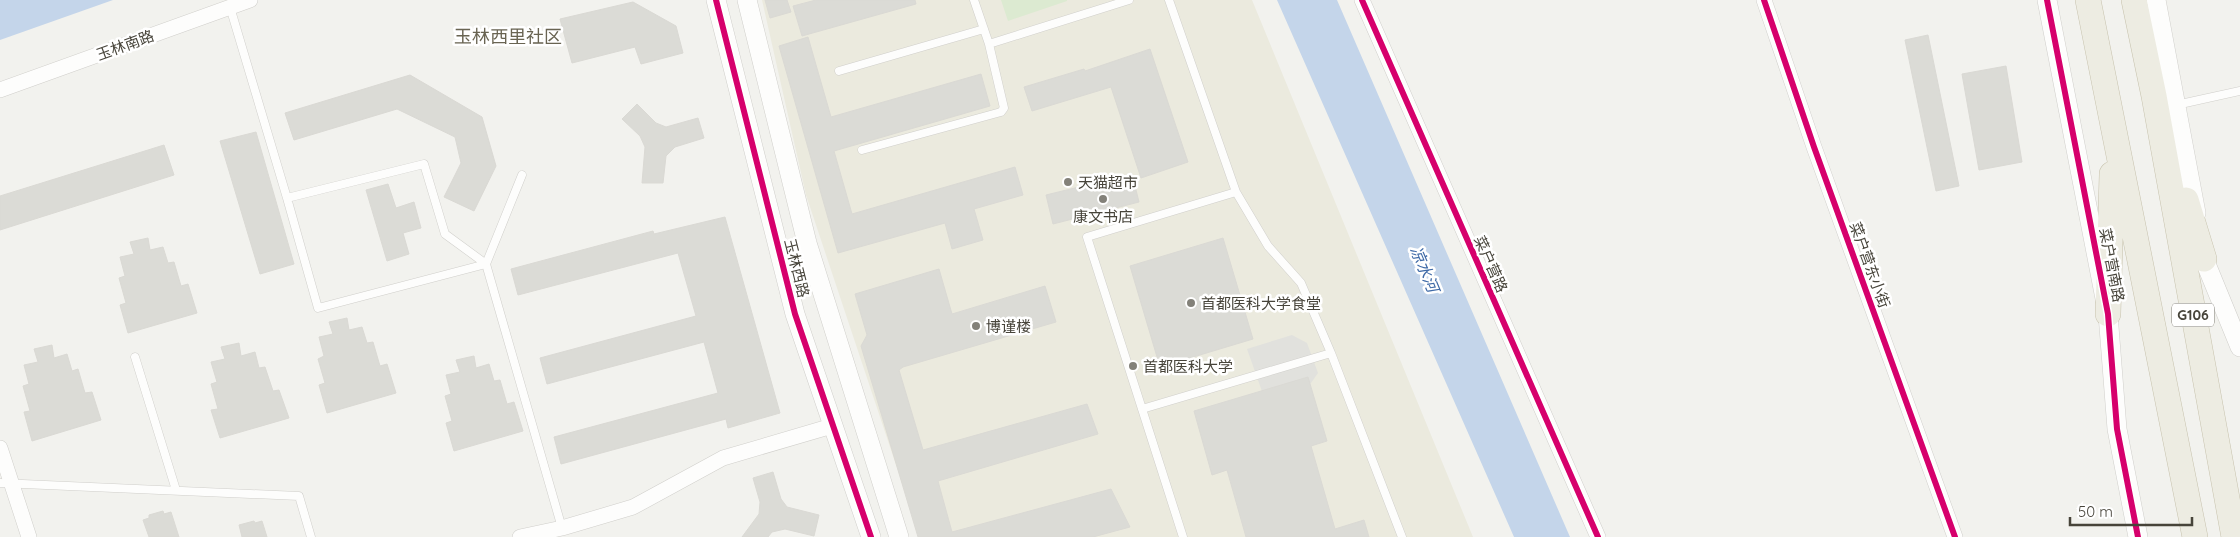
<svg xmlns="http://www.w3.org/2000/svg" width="2240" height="537" font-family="Quicksand,'Noto Sans SC',sans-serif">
<rect width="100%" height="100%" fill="#f2f2ee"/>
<path fill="#ebeade" d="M762,0H1252L1473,537H920L806,195Z"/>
<path fill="#dcead1" d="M1001,0H1067V1L1008,21Z"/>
<path fill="#e1e1dd" d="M1292,335L1307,343L1318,373L1311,383L1264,397L1247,349Z"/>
<path fill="#c4d5ea" d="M0,0H113L0,40Z
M1277,0H1337L1570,537H1514Z"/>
<path fill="#dbdbd6" stroke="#dad9d4" d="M765,0H787L791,12L770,18Z
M816,0H915L916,4L802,36L793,6Z
M633,2L676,26L683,53L641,64L635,47L572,63L560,19Z
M1928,35L1959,186L1936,191L1905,40Z
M808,37L831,117L981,74L990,106L834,151L852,214L1015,167L1023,195L974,209L983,240L952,249L945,223L838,253L779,46Z
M1150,49L1188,162L1141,178L1111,87L1032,111L1024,87L1084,69L1085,71Z
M2006,66L2022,162L1979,170L1962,74Z
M410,75L482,117L496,166L474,211L444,197L461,163L455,137L397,109L294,140L285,113Z
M637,104L656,123L666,127L698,118L704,138L675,147L666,156L663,183H642L645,147L640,136L622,119Z
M256,132L294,264L260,274L220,141Z
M164,145L174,175L0,230V196Z
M1132,174L1139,202L1053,224L1046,195Z
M388,184L396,208L414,202L421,228L403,233L409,254L387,261L366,190Z
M725,217L780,413L728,428L726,419L561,464L554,437L718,393L704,342L547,384L540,358L696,316L678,253L518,295L511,269L653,231L654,234Z
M148,238L150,250L163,247L168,263L174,262L181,286L188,284L197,313L128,333L120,305L126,303L119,278L125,276L120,257L134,254L130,242Z
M1223,238L1253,339L1160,367L1130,266Z
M939,269L952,314L1045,286L1056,322L903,367L899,370L923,450L1087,404L1098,434L938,481L952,532L1111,489L1130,527L1093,537H918L861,346L867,335L855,294Z
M347,318L349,330L362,327L367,343L373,342L380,366L387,364L396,393L327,413L319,385L325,383L318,359L324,356L319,337L333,334L329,322Z
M239,343L241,356L255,352L259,368L265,367L273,391L279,390L289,418L220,438L211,410L218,409L211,384L217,382L211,362L225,359L221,347Z
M52,345L54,358L67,354L72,371L78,369L85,393L92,392L101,420L32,441L24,412L30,411L23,386L29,384L24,365L38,362L34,349Z
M474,356L476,368L489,364L494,381L500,380L507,404L514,402L523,431L454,451L446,423L452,421L445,396L451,394L446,375L460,372L456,360Z
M1308,377L1327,441L1311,446L1335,529L1364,520L1369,537H1246L1227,470L1212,475L1194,411Z
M773,472L781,499L787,507L819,515L814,536L785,529L772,532L768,537H742L759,514L760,502L753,478Z
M163,511L164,514L171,512L179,537H149L143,520L149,518V515Z
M254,521L255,523L262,521L267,537H242L239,525Z"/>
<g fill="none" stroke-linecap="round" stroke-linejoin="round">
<g stroke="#d0cfcb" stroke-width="9">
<path id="service" d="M1169,0L1236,192L1268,246L1301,283L1331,353L1402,537
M230,7L287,198L424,164L445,234L486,264
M989,44L1129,0
M839,71L984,29
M2176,105L2240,91
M862,150L1001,112L1004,108L989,44L974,0
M522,175L486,264L562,528
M287,198L318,308L486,264
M135,357L176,490
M1142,409L1331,353
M0,483L299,496L311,537
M1183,537L1087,237L1236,192"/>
</g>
<g stroke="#d0cfcb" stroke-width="16">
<path id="minor" d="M1362,0L1598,537
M1764,0L1814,147L1955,537
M0,90L250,0
M0,448L29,537
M520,537L562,528L633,507L723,458L832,426"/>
</g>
<g stroke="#d0cfcb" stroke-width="20">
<path id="tertiary" d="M716,0L795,314L871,537
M747,0L807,243L899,537
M2047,0L2108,314L2117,429L2138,537
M2156,0L2196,213
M2202,247L2204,259L2240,347"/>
</g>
<g stroke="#c7c2ad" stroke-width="26">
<path id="trunk" d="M2088,0L2195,537
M2134,0L2154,96L2234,537
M2186,200L2204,259
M2108,314L2112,174"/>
</g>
<use href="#service" stroke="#fdfdfc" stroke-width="8"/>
<use href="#minor" stroke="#fdfdfc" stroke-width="15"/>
<use href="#tertiary" stroke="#fdfdfc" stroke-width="19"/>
<use href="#trunk" stroke="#edece2" stroke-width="25"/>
<g stroke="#fff" stroke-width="9">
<path id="cycleway" d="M716,0L795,314L871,537
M1362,0L1598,537
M1764,0L1814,147L1955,537
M2047,0L2108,314L2117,429L2138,537"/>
</g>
<use href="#cycleway" stroke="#d6006c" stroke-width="6"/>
</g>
<g fill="#838179" stroke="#fff" stroke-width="2">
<circle cx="1068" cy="182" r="5"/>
<circle cx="1103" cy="199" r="5"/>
<circle cx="1191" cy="303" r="5"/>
<circle cx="976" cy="326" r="5"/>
<circle cx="1133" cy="366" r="5"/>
</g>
<g text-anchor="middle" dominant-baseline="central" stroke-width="5" stroke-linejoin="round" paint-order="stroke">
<rect fill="#fff" stroke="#7e7c75" stroke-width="1" x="2172" y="303.5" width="42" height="23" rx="4"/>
<g font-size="14" font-weight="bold" fill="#47443a">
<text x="2193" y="315">G106</text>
</g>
<g font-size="15" fill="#47443a" stroke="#fff">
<text transform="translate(125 45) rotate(-20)">玉林南路</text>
<text transform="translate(1491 264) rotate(66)">菜户营路</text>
<text transform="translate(1870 265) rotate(70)">菜户营东小街</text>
<text transform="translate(2112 265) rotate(79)">菜户营南路</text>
<text transform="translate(797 268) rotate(76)">玉林西路</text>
</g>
<g font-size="15" fill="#47443a" stroke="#fff" text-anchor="start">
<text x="1078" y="182">天猫超市</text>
<text x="1103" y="216" text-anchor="middle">康文书店</text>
<text x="1201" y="303">首都医科大学食堂</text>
<text x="986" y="326">博谨楼</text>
<text x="1143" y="366">首都医科大学</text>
</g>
<g font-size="16" font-style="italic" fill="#3f6aa7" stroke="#fff">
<text transform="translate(1425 269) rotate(67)">凉水河</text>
</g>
<g font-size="18" fill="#696452" stroke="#fff">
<text x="508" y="36">玉林西里社区</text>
</g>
</g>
<path d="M2070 517v8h122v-8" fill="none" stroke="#47443a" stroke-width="2.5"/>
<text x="2078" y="517" font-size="15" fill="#47443a" stroke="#ffffff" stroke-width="4" paint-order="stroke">50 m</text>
</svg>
